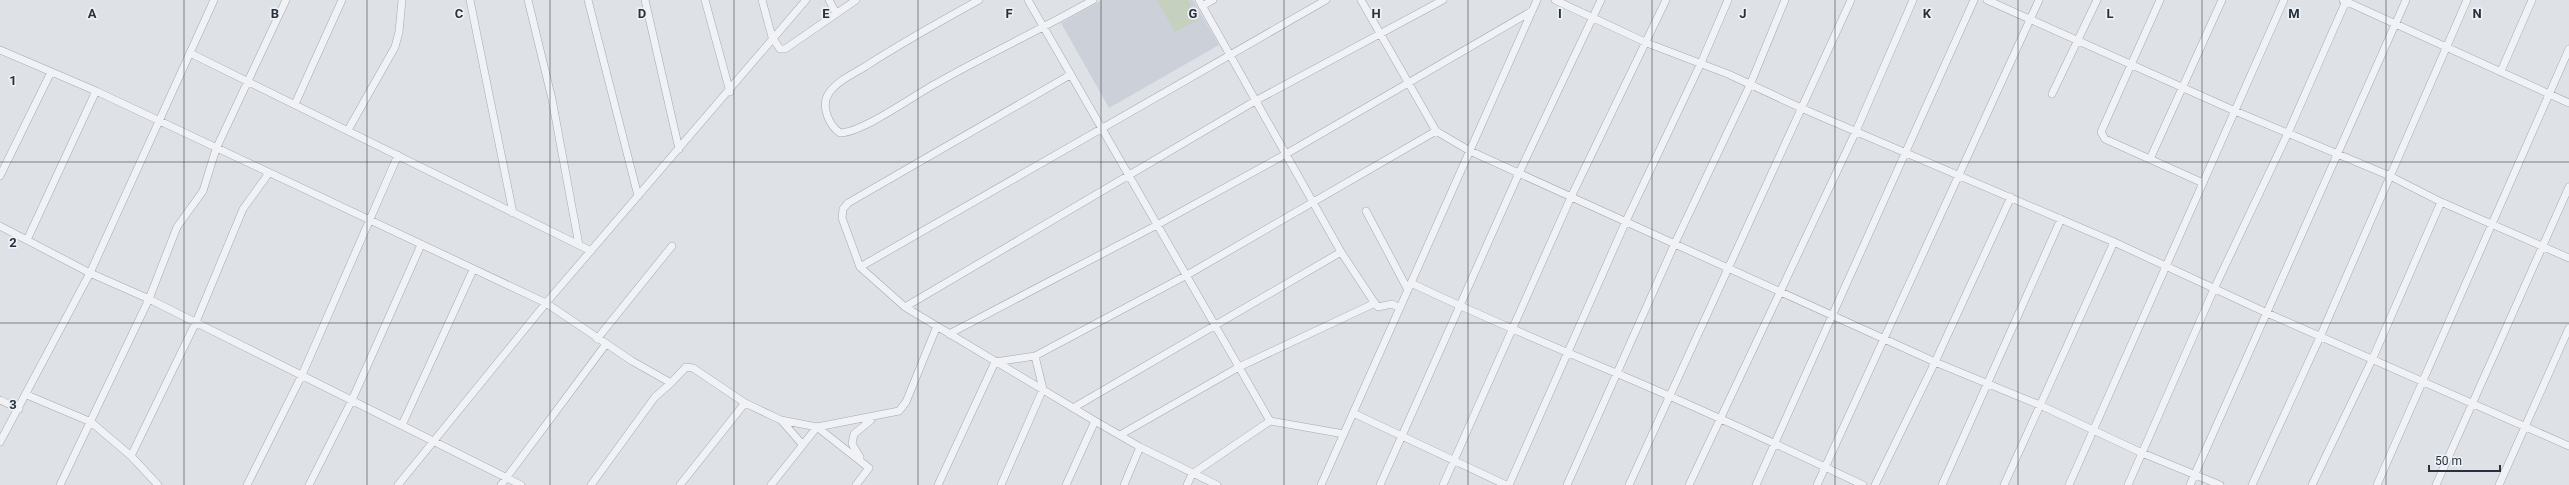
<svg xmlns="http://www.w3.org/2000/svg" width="2569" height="485" font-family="Roboto,sans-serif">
<rect width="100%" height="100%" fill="#dee2e7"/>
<path fill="#ccd1d9" d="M1102,0H1193L1219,45L1109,108L1061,23Z"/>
<path fill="#c5d0bf" d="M1157,0H1188L1199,19L1175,32Z"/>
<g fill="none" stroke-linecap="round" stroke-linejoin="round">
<g stroke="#a4a9b1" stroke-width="8">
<path id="street" d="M470,0L513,213
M528,0L552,99L579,245
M588,0L638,196
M645,0L679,149
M705,0L730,92
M762,0L772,37L780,49H785L856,0
M829,0L836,13
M979,0C941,21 903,42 866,66C853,74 837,81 829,93C820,106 829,125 840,133C864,132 914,95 937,83C988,54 1042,29 1093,0
M1028,0L1270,421L1344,434
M1199,0L1341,252L1376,305L1378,307L1392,304L1400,308
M1361,0L1436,131
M1555,0L1647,43L1728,74L1801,108L2114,242L2267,313L2569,446
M1987,0L2235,111L2390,176L2441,202L2569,258
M2160,0L2101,132L2105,139L2203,183
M2343,0L2569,103
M1202,6L1213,0
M0,50L96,91L546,303L632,361L671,383L686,367L693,368L745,403L781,420L817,427L899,411L906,402L937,326
M190,53L591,251
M2501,71L2532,0
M1070,75L848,203L843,209L842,218L860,267L905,307L1095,421L1140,447L1217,485
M2052,94L2097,0
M295,104L342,0
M348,130L395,47L399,32L402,0
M2150,159L2222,0
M0,176L51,72
M1366,211L1408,290
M0,226L90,273L149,299L521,485
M27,240L96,91
M860,267L1326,0
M1411,283C1478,315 1547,344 1616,373C1699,408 1781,446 1863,485
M905,307L1255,101L1443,0
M949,334L1157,225L1286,154L1532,11
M597,339L672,246
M27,395L91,422L131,456L158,485
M0,400L19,409
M1073,408L1341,252
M1353,413L1506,485
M781,420L802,444
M402,425L473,270
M1120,435L1239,367L1375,303
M0,442L90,273L214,0
M131,456L196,322L243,209L269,173
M860,457L852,444L854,434L871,420
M60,485L149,299L177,227L203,191L216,149L286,0
M247,485L302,375L398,155
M309,485L352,400L421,245
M398,485L546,303L806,0
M501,485L606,344
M591,485L655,397L671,383
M680,485L745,403
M771,485L817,427L869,468
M856,485L869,468
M938,485L995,362L1035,356L1187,275L1436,131L1470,151L1935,362L2042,406L2142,453L2220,485
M1001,485L1043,389L1035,356
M1066,485L1095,421
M1124,485L1140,447
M1187,485L1192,474L1270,421
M1321,485L1537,0
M1380,485L1519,173L1601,0
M1443,485L1571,197L1666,0
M1509,485L1626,221L1701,63L1728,0
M1567,485L1675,243L1750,85L1785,0
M1629,485L1851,0
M1689,485L1856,131L1913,0
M1756,485L1974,0
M1817,485L2039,0
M1875,485L1935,362L2011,197
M1942,485L2061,219
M2004,485L2114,242
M2069,485L2284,0
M2128,485L2214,289L2288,133L2346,1
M2190,485L2406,0
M2252,485L2320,337L2467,0
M2312,485L2372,360L2441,202
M2377,485L2569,49
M2436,485L2569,187
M2499,485L2569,328"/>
</g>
<use href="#street" stroke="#f0f2f5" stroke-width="7"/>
</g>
<path fill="none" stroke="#28313d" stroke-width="1" stroke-opacity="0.55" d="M184,0V485M367,0V485M550,0V485M734,0V485M918,0V485M1101,0V485M1284,0V485M1468,0V485M1652,0V485M1835,0V485M2018,0V485M2202,0V485M2386,0V485M0,162H2569M0,323H2569"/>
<g font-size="13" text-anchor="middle" font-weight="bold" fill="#28313d" stroke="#edf1f5" stroke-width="3.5" stroke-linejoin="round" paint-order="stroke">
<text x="92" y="18">A</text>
<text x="275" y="18">B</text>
<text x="459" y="18">C</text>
<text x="642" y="18">D</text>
<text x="826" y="18">E</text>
<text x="1009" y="18">F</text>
<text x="1193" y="18">G</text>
<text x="1376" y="18">H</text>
<text x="1560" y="18">I</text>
<text x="1743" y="18">J</text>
<text x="1927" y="18">K</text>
<text x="2110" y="18">L</text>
<text x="2294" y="18">M</text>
<text x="2477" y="18">N</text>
<text x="13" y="85">1</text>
<text x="13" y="247">2</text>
<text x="13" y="409">3</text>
</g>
<path d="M2429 465v6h71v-6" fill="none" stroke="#28313d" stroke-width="2"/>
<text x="2435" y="465" font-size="12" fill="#28313d" stroke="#edf1f5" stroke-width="3" paint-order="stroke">50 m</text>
</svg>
